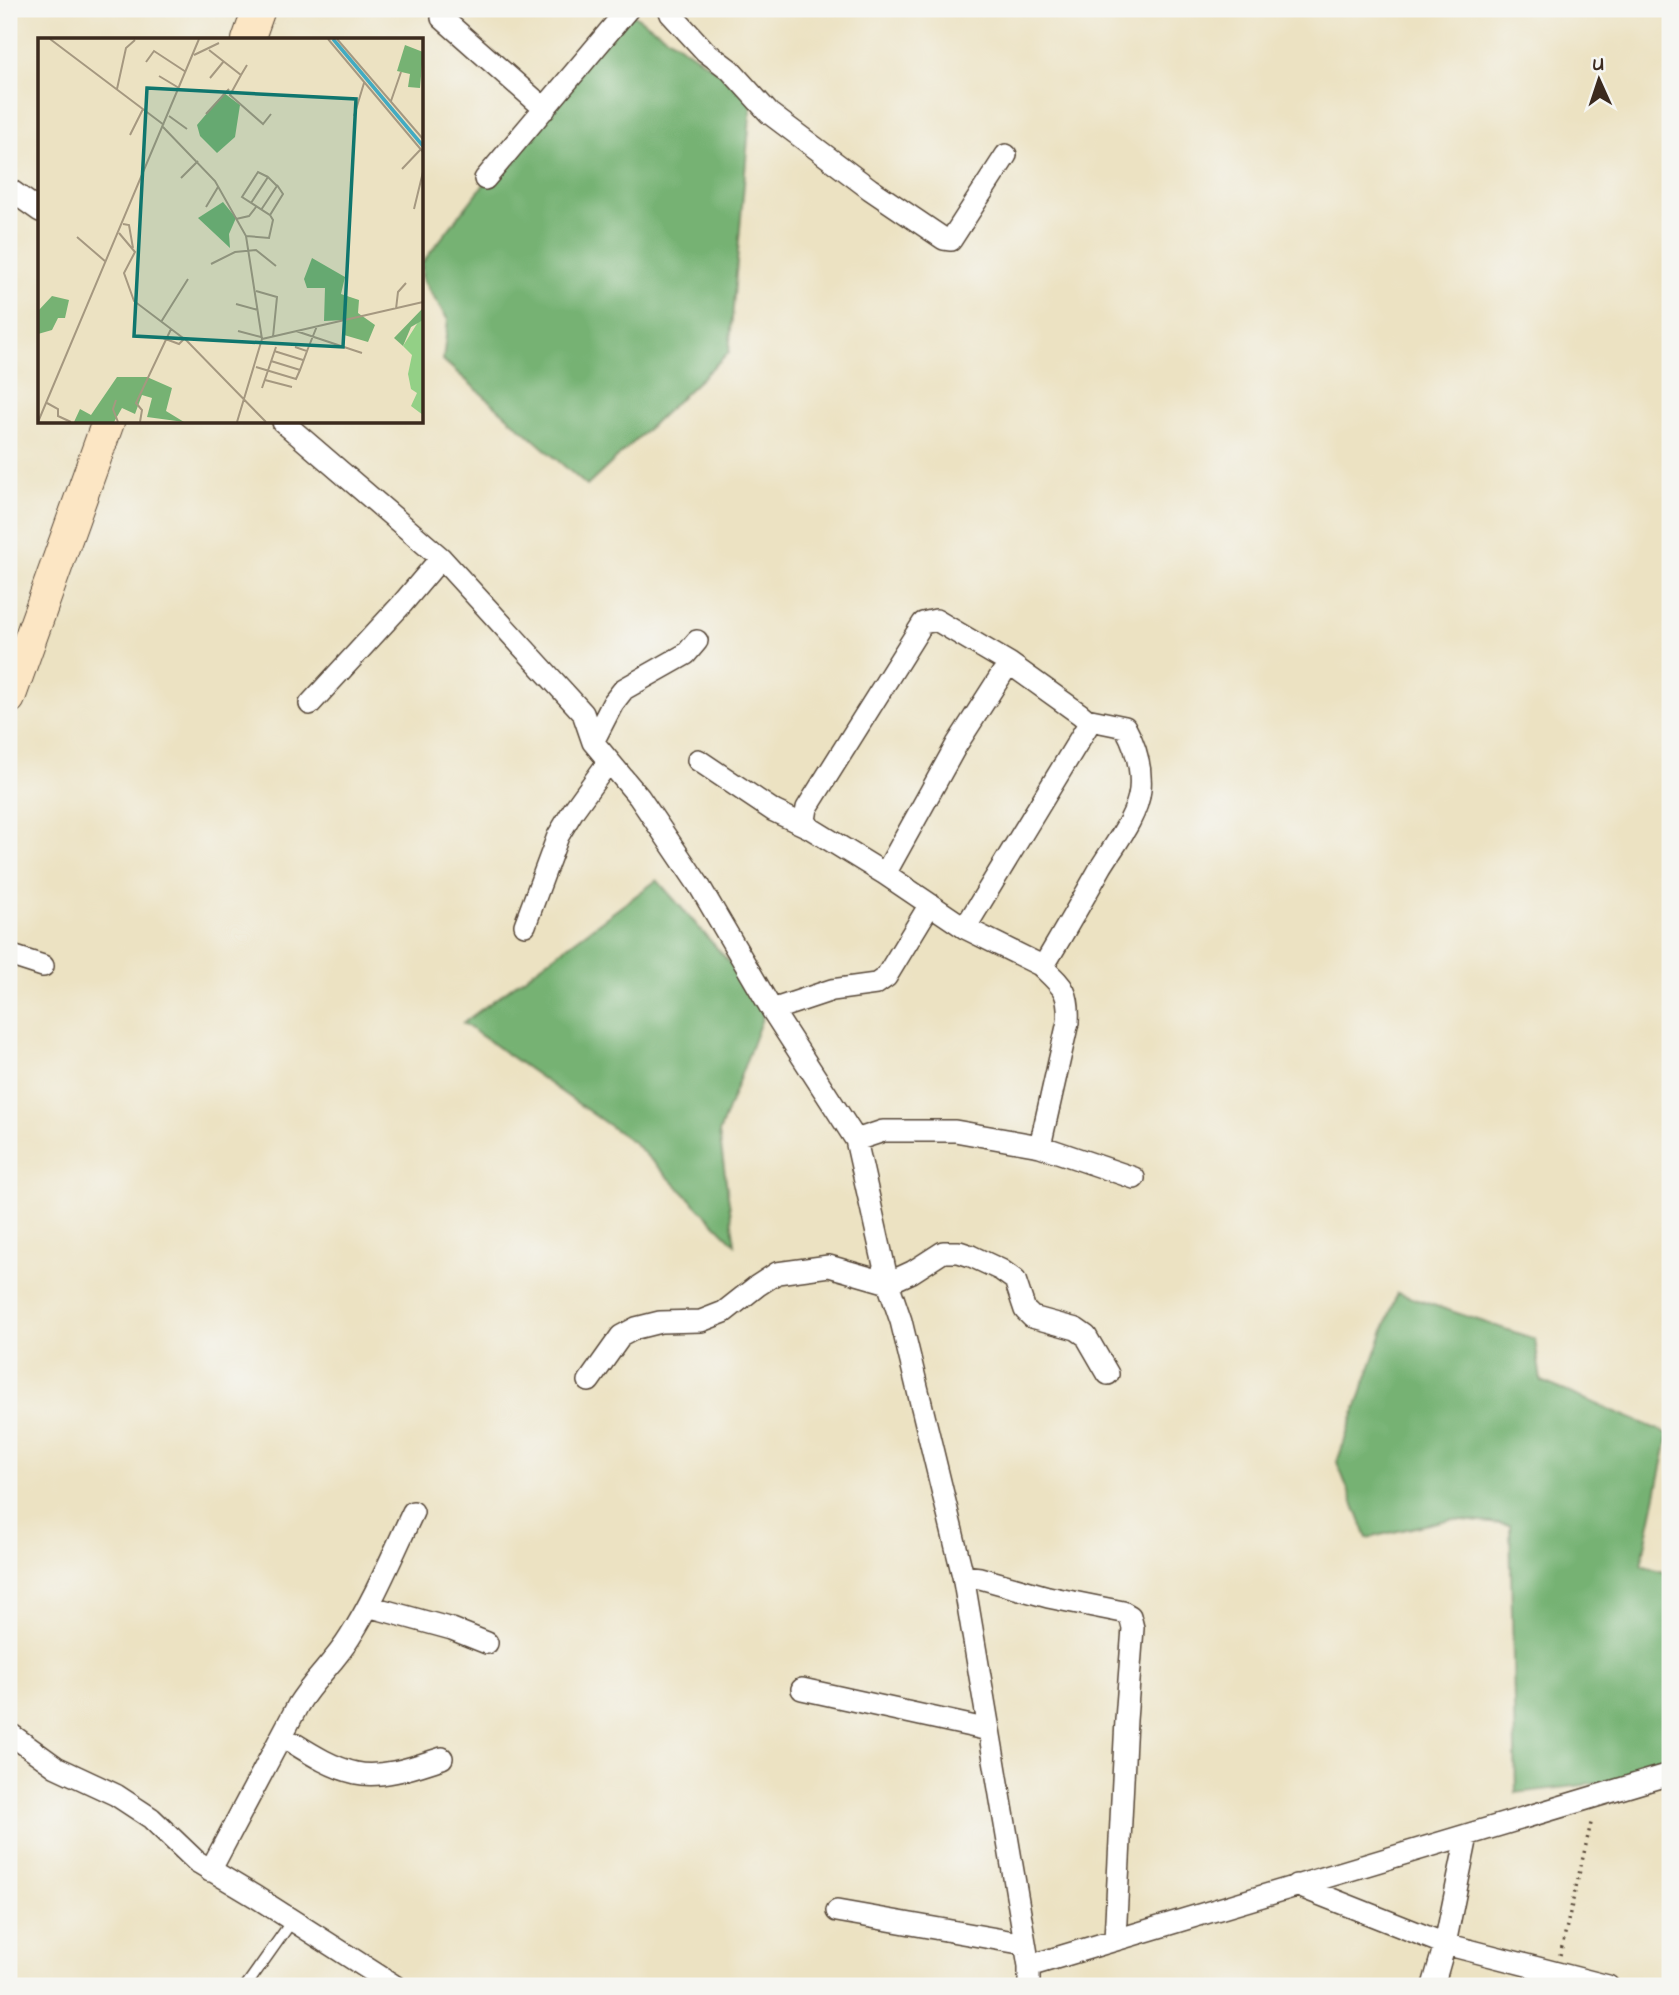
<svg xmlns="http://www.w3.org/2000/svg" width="1679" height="1995" font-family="'Architects Daughter',sans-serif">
<rect width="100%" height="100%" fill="#f6f6f2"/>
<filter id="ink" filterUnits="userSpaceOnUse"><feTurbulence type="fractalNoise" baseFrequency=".0143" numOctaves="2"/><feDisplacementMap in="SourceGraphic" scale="14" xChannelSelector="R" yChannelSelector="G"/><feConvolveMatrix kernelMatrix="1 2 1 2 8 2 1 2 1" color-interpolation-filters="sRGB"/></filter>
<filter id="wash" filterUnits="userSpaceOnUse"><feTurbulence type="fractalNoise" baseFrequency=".00686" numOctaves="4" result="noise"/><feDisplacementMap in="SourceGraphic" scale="28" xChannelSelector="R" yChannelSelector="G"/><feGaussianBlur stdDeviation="1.57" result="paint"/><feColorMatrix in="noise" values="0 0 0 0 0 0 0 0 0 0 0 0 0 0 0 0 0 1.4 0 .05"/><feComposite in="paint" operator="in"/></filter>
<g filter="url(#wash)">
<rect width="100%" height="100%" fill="#ece2c2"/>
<path fill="#76b273" stroke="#586e48" stroke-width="2" d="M622,9H625L752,94L729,352L587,486L443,360L448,320L422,279V263Z
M657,880L767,1005L719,1133L735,1244L634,1143L463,1023Z
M1397,1293L1535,1339L1541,1381L1669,1434L1641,1565L1670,1574V1775L1516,1793L1510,1525L1451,1519L1367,1538L1337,1462Z"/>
</g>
<g filter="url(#ink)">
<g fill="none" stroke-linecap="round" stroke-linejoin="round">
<g stroke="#564637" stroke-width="13">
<path id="lane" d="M246,1986L292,1921"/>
</g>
<g stroke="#564637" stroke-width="24">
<path id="street" d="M669,9L671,14L705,51L730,70L769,113L870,189L944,239L951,240L1006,155
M442,18L545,109
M485,179L628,9
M9,189L40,211
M283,422L441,558L583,713L593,742L639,797L700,887L772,1010L856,1140L888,1283L901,1321L963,1576L1029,1966V1986
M1009,663L936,620L923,623L807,808L805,820L810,828L885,874L965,928L1040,965L1046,962C1065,930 1083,899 1101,867C1115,844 1137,817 1140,790C1142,768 1135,745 1125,727L1086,719
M310,704L402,604L441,558
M593,742L613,703L624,689L686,654L697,641
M698,760L774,811L810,828
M885,874L957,744L1009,663L1080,714L1086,719L1087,727L965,928
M525,925L558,836L573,811L609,761
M9,955L43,966
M772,1010L832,990L876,984L886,977L929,906
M856,1140L883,1131H955L1040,1146L1068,1022C1070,990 1062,986 1040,965
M1040,1146L1134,1178
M589,1381L621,1336L636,1328L660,1322L701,1321L724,1312L757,1286L777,1273L829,1266L888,1283L912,1272L943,1252H959L971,1256L1001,1270L1015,1280L1025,1310L1032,1317L1076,1329L1086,1336L1108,1374
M963,1576L980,1578L1048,1597L1123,1612L1130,1616L1133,1628L1126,1720L1115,1940
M368,1606L452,1629L487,1643
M802,1689L989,1730
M9,1733L56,1767L116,1795L151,1818L196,1861L256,1897L395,1986
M282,1736C305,1750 329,1767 356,1773C383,1779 417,1766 442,1758
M210,1871L298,1705C313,1680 335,1662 350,1637C375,1598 393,1554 413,1512
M1296,1885L1445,1944L1608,1986
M837,1911L1025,1944
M1029,1966L1670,1774
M1433,1986L1445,1944L1467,1836"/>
</g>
<g stroke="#564637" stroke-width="34">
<path id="secondary" d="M248,40L259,9
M9,698L108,422"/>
</g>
<path stroke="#564637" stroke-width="3.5" stroke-dasharray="2 5" stroke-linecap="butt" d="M1560,1955L1592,1819"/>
<use href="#lane" stroke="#fff" stroke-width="10"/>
<use href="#street" stroke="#fff" stroke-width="21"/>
<use href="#secondary" stroke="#fce6c4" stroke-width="32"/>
</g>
</g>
<g transform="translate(38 38)">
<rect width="385" height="385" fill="#ece2c2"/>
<path d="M382,281L385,282V377L373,368L379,355L373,351L370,336L374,317L365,308Z" fill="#93d086"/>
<path d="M367,7L385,14L382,50L370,49L372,36L359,33ZM186,55L202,67L197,99L179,115L162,98L159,87ZM185,164L198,180L191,196L192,210L160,180ZM274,220L307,239L303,256L321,262L320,275L337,287L330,304L306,297L308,282L286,283L287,250H269L266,241ZM14,258L31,262L27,280H20L14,292L0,296V273ZM385,270V282L373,289L365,308L356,300ZM79,339H109L134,350L128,373L146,384L109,379L114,360L104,357L97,376L84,370L76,384H36L42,371L53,377Z" fill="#76b273"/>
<path fill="none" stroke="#42abc2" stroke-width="3.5" d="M295,1L385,108"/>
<path fill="none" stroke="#a59880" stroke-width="2" d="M12,1L126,87M290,1L385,114M299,1L385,101M171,12L203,37L209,27M156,17L181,5M108,24L116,13L148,34M203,37L192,57L225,86L233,76M121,38L141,50M172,40L186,23M79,51L88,10L97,2M353,63L363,34M168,76L191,51M131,78L149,91M316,78L326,45M125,89L177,143L208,198L224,301L199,384M92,97L105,71M364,131L383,111M230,139L220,134L204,159L232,177L245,156L239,147M143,140L160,123M213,165L230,139L239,148L223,172M168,169L180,149M376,171L385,134M198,181L211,178L218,169M85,186L91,187L95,210M81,195L97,214L86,235L96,263L149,303L228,384M208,198L231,200L235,182L232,177M39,199L68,224M173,226L197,214L218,212L238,228M218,253L239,259L235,299M198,266L220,272M358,271L360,254L368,245M123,284L150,241M200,293L223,299M258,293L324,315M125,300L141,306L146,301M224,301L385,264M236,313L265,322M269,313L279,288M233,323L262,332L269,313L257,309M218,329L258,341L262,332M227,342L254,349M224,350L238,309M78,362L75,371L80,384M9,365L20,371V378L33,384M0,384L161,1M102,384L104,372L98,365L133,291"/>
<path fill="#0f766e" fill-opacity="0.15" stroke="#0f766e" stroke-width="3.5" d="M109,50L318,61L305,309L96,298Z"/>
<rect width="385" height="385" fill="none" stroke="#3b2a1e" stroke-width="3.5"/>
</g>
<rect width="1679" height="1995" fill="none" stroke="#f6f6f2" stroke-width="35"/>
<g transform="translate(1599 80) rotate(357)" stroke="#f6f6f2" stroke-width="5" paint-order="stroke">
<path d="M0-5L12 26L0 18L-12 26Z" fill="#3b2a1e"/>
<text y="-10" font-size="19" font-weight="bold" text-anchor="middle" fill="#3b2a1e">U</text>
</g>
</svg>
